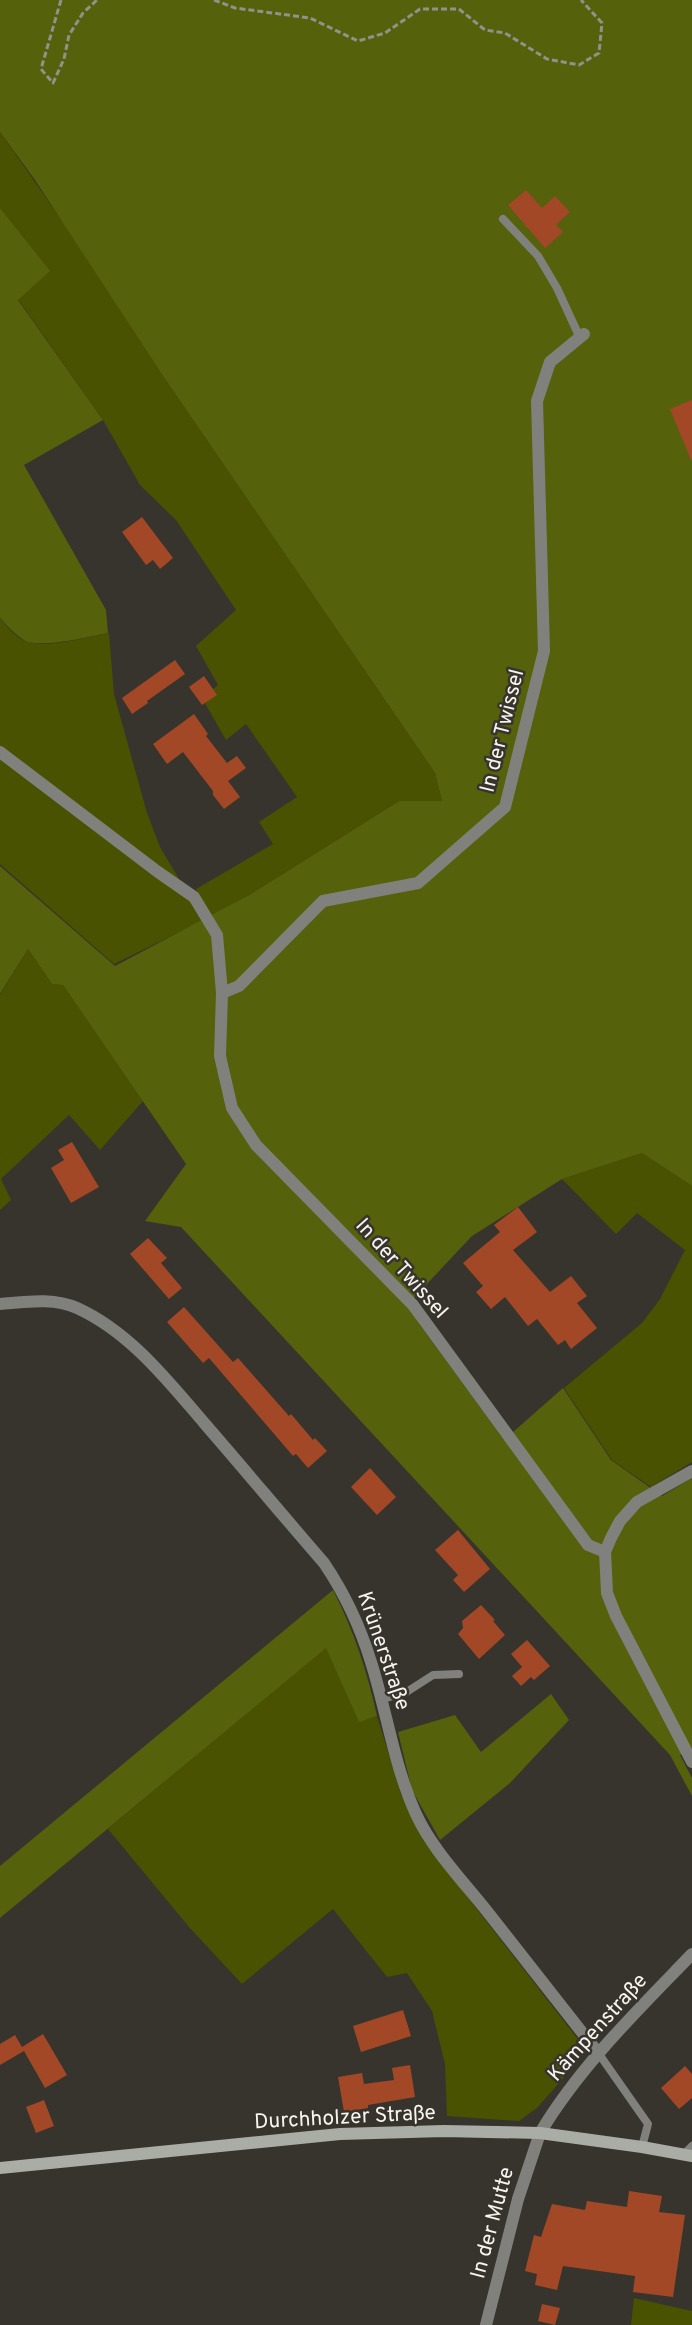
<svg xmlns="http://www.w3.org/2000/svg" width="692" height="2325" font-family="Overpass,sans-serif">
<rect width="100%" height="100%" fill="#37342d"/>
<path fill="#495200" d="M0,132L74,238L163,376L435,773L442,801H399L251,894L209,917L196,889L273,844L259,822L297,797L246,724L226,740L202,698L218,685L196,646L236,610L176,520L140,485L103,420L18,299L0,208Z
M0,617C4,625 19,640 28,642C48,648 88,637 109,633L114,694L147,813L160,847L182,884L0,747Z
M0,757L193,902L204,920L114,964L0,864Z
M28,949L52,984L63,985L143,1101L100,1150L69,1115L1,1179L11,1200L0,1210V995Z
M642,1153L692,1186V1462L651,1487L612,1460L564,1388L642,1323L660,1299L685,1250L637,1213L616,1234L562,1179Z
M326,1647L359,1721L377,1716L401,1794L424,1841L584,2047V2054L579,2060L537,2108L519,2121L447,2116L445,2064L432,2011L407,1973L387,1977L333,1909L242,1984L189,1927L108,1829Z
M634,2298L692,2311V2325H631Z"/>
<path fill="#56610b" d="M0,0H692V1186L642,1153L562,1179L472,1236L408,1304L420,1325L504,1440L563,1388L611,1460L662,1496L692,1478V1749L680,1755L692,1778V1796L670,1755L181,1227L145,1221L186,1164L63,985L52,984L28,949L0,994V866L115,966L251,894L399,801H442L435,773L163,376L35,180L0,132Z
M0,208L50,271L18,300L103,420L24,465L106,610L108,633C88,637 47,647 28,642C21,640 3,623 0,617Z
M333,1590C354,1631 367,1671 377,1716L359,1722L326,1648L0,1918V1866Z
M551,1694L569,1720L510,1783L440,1840L412,1790L398,1732L455,1715L481,1752Z"/>
<path fill="#a24826" d="M526,190L542,208L555,196L570,212L556,225L563,232L545,248L508,205Z
M692,400V460H691L670,409Z
M142,517L173,558L160,569L153,560L146,565L122,532Z
M175,660L185,674L147,701L148,703L132,714L122,698Z
M204,676L217,695L202,705L189,687Z
M194,714L208,734L206,736L227,763L237,756L246,768L228,781L240,797L224,809L213,795V791L183,752L167,764L153,744Z
M72,1142L99,1187L71,1203L51,1168L64,1160L58,1150Z
M518,1207L537,1232L513,1250L550,1292L571,1276L587,1296L577,1303L597,1328L571,1349L565,1340L558,1345L537,1319L528,1326L505,1297L491,1309L476,1292L483,1286L463,1263L500,1232L494,1225Z
M148,1238L167,1258L161,1263L182,1288L169,1299L130,1254Z
M184,1307L233,1362L238,1358L289,1416L291,1414L313,1440L315,1438L327,1451L308,1468L296,1454L293,1456L209,1358L203,1363L167,1322Z
M370,1468L396,1497L377,1515L351,1487Z
M458,1530L490,1569L464,1592L453,1580L458,1575L435,1550Z
M481,1605L495,1620L493,1621L505,1635L479,1659L458,1634L463,1628L462,1621Z
M527,1640L550,1666L534,1680L531,1677L521,1686L512,1676L522,1667L511,1654Z
M403,2010L411,2036L361,2052L353,2026Z
M43,2034L67,2075L45,2088L24,2051L0,2065V2044L15,2035L22,2047Z
M410,2065L415,2097L368,2105V2108L344,2112L338,2077L362,2073L364,2084L394,2080L392,2068Z
M685,2066L692,2074V2098L679,2109L661,2088Z
M44,2100L54,2126L36,2133L26,2107Z
M629,2191L662,2196L659,2212L685,2215L673,2297L633,2292L635,2276L563,2266L557,2290L535,2285L537,2274L525,2271L534,2235L541,2237L552,2204L585,2210L587,2201L627,2207Z
M542,2304L560,2308L555,2325L538,2321Z"/>
<g fill="none" stroke-linecap="round" stroke-linejoin="round">
<path stroke="#93918b" stroke-width="3" stroke-dasharray="6 3" stroke-linecap="butt" d="M61,0L41,69L53,83L64,59L69,35L83,13L97,0
M214,0L235,8L310,18L358,41L385,33L420,9H459L485,30L505,33L547,59L579,65L599,53L602,23L581,0"/>
<path stroke="#80817d" stroke-width="8" d="M503,219L538,256L557,288L580,338
M381,1699L405,1693L433,1675L459,1674
M599,2054L648,2124L642,2147
M683,2155L692,2146"/>
<path stroke="#80817d" stroke-width="12" d="M0,752L158,872L194,897L217,935L222,993L220,1056L232,1108L256,1145L413,1305L588,1545L605,1552
M222,993L239,986L323,901L418,883L505,807L544,651L537,401L550,362L584,334
M0,1304C25,1302 53,1297 77,1308C130,1332 168,1381 205,1424C245,1470 284,1517 324,1563C345,1594 360,1626 371,1662C387,1712 394,1766 416,1814C432,1849 462,1880 486,1910C524,1958 561,2006 599,2054
M486,2325L518,2199L540,2133"/>
<path stroke="#80817d" stroke-width="12" d="M692,1471L637,1502L620,1521L611,1538L605,1552L607,1593L616,1616L692,1762
M540,2133C580,2066 638,2010 692,1954"/>
<path stroke="#aaaca6" stroke-width="12" d="M0,2168L340,2134L444,2131L540,2133L642,2147L692,2156"/>
</g>
<g text-anchor="middle" dominant-baseline="central" stroke-width="5" stroke-linejoin="round" paint-order="stroke">
<g font-size="21" fill="#f6f5f0" stroke="#37342d">
<text transform="translate(503 731) rotate(-76)">In der Twissel</text>
<text transform="translate(401 1269) rotate(48)">In der Twissel</text>
<text transform="translate(383 1651) rotate(71)">Krünerstraße</text>
<text transform="translate(598 2028) rotate(-48)">Kämpenstraße</text>
<text transform="translate(345 2118) rotate(-3)">Durchholzer Straße</text>
<text transform="translate(493 2223) rotate(-75)">In der Mutte</text>
</g>
</g>
</svg>
